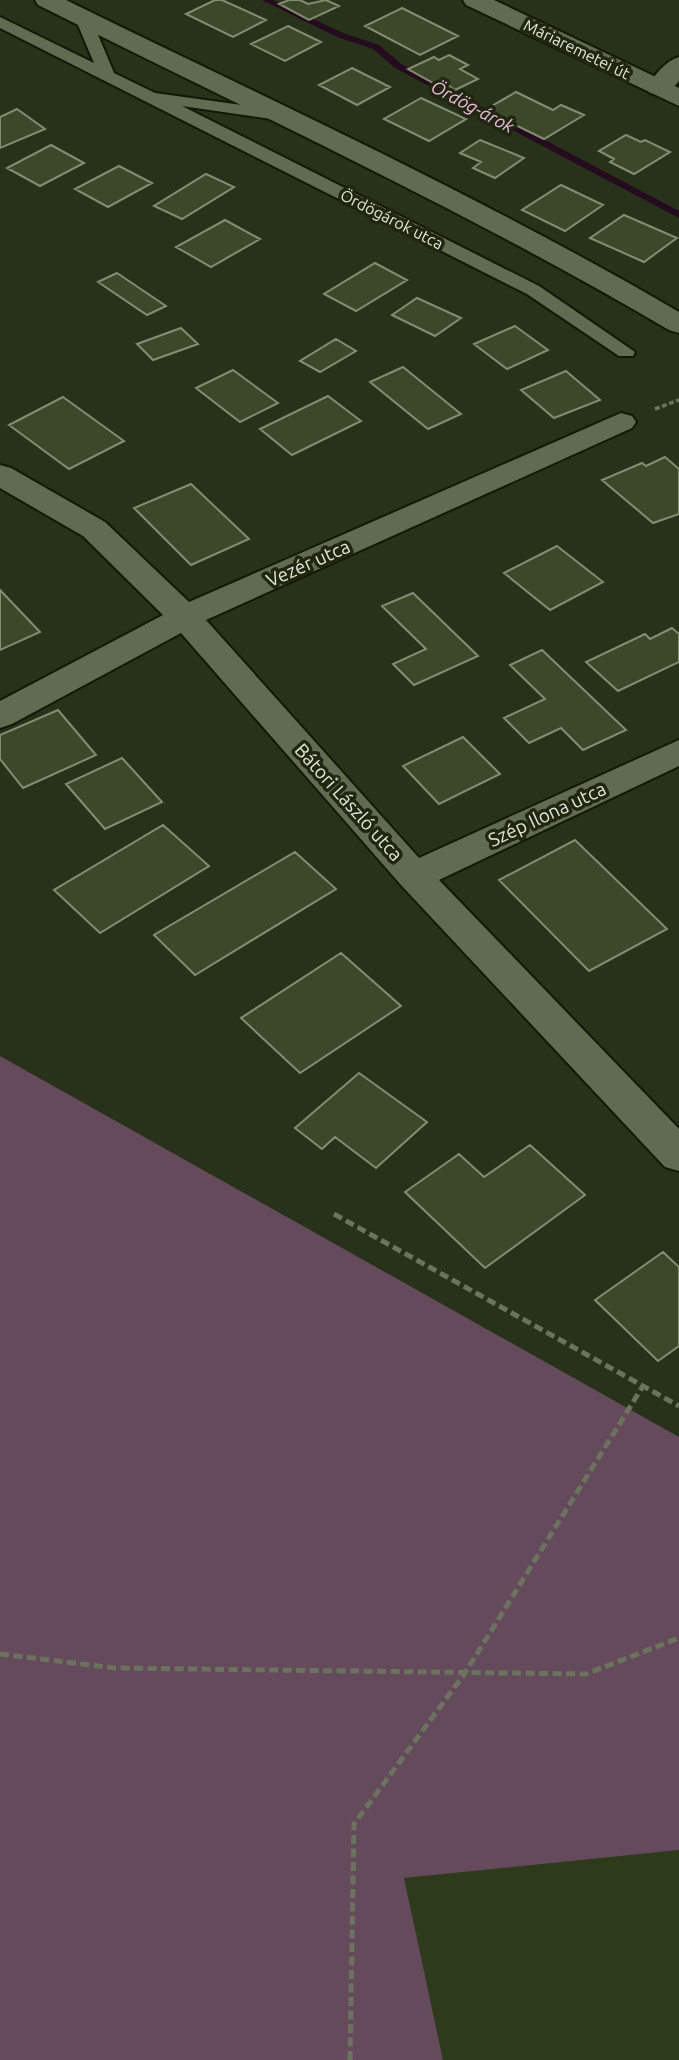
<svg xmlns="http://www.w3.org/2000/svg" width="679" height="2060" font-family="Ubuntu,sans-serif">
<rect width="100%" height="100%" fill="#28311a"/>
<path fill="#2e3a1c" d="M679,1850V2060H443L403,1878Z"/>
<path fill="#654a5c" d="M0,1056L679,1437V1850L404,1878L443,2060H0Z"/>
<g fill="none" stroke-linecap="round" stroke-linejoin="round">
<path fill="#240b1d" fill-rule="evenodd" d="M262,0H273L343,33L379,45L401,64L679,211V218L395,68L373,49L337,37Z"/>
</g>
<path fill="#3c4829" stroke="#828d72" stroke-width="2" d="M215,0H222L266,20L233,37L186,14Z
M289,0H300L308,4L326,0L339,6L309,20L279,4Z
M402,8L458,36L420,55L365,26Z
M288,26L321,42L285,61L251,44Z
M449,55L468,65L460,69L478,79L455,90L449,86L444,89L408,69L434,57L439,60Z
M352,68L390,87L357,105L319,85Z
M516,92L553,110L561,105L584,115L544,139L485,110Z
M421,98L466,119L429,141L384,119Z
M17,109L45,129L0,148V117Z
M626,135L641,142L645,140L670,152L634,174L610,162L614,159L599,151Z
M480,140L524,158L495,178L473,168L481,162L460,153Z
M51,145L84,163L40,186L7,168Z
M119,166L152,183L108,207L75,189Z
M206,174L234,187L182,219L154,206Z
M561,185L603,205L565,231L522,210Z
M624,215L677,238L644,262L590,238Z
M225,220L260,239L211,267L176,247Z
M375,263L407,280L356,311L324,294Z
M117,273L166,306L147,315L98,282Z
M417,298L461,318L435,336L392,315Z
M515,326L548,350L507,369L474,344Z
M181,328L198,344L153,360L137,344Z
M336,339L356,351L320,372L300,361Z
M403,367L461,414L428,429L370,382Z
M233,370L278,403L240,422L196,388Z
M566,371L600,400L554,418L521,390Z
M328,396L361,421L292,455L260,429Z
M63,397L124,441L69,469L9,425Z
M665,457L679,469V514L653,523L602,480L642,463L646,466Z
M191,484L249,539L191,565L134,508Z
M557,546L603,582L550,610L504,573Z
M0,590L40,632L0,650Z
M413,593L478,656L414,685L393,664L426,649L382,606Z
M672,628L679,634V662L618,691L586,662L645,634L650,639Z
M542,650L626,730L583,750L561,728L529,743L504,718L545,699L510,665Z
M58,710L96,755L23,788L0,759V735Z
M463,737L500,774L439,804L403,766Z
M122,758L162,802L105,829L66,784Z
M163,825L209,866L100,933L54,890Z
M575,840L667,929L589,971L499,880Z
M295,852L336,889L195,975L154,935Z
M341,953L401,1006L300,1073L241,1018Z
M359,1073L427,1122L376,1168L335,1137L322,1149L295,1128Z
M530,1145L585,1195L485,1268L405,1192L459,1154L484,1177Z
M663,1252L679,1267V1346L658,1361L595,1300Z"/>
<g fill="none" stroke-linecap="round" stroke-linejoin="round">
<g stroke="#111904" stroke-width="4">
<path id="service" d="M83,13L91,18L114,73L155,93L291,112L293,116L285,121L182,106L539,286L635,352L633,356H619L527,294L0,28V17L94,63L75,18Z"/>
</g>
<g stroke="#111904" stroke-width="4">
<path id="minor" d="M35,0H66C272,101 481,196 679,312V333L669,330C465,210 250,111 38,5Z
M679,57V81C670,92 665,97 650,93L646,88C654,76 665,61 679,57Z
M621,413L632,416L636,422L632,428L206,620L419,858L679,740V766L439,880L679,1129V1171L665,1167L401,885L181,633L12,724L0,728V701L163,615L83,536L0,488V465L11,468L105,522L189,602Z"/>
</g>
<g stroke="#111904" stroke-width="4">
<path id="tertiary" d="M463,0H494L679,88V106L466,5Z"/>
</g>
<path stroke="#6b735f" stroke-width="3.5" stroke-dasharray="5 2.5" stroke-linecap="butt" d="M655,409L679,400"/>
<path stroke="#6b735f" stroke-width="5" stroke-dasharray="9 4.5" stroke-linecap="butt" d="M334,1214L679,1406
M0,1654L115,1668L586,1674L679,1638
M350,2060L354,1824L465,1673L643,1386"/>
<use href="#service" fill="#616b52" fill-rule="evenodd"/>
<use href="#minor" fill="#616b52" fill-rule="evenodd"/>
<use href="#tertiary" fill="#616b52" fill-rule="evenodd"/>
</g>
<g text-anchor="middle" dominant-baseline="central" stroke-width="7" stroke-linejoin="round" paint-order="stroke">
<g font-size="16" fill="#e0e7d8" stroke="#1f2710">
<text transform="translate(577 49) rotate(26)">Máriaremetei út</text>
<text transform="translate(392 219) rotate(27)">Ördögárok utca</text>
</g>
<g font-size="18" font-style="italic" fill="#f3badf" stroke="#1f2710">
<text transform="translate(473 106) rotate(28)">Ördög-árok</text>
</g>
<g font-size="19" fill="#e0e7d8" stroke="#1f2710">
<text transform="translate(308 563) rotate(-24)">Vezér utca</text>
<text transform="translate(349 802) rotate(48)">Bátori László utca</text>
<text transform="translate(547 814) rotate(-25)">Szép Ilona utca</text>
</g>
</g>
</svg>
